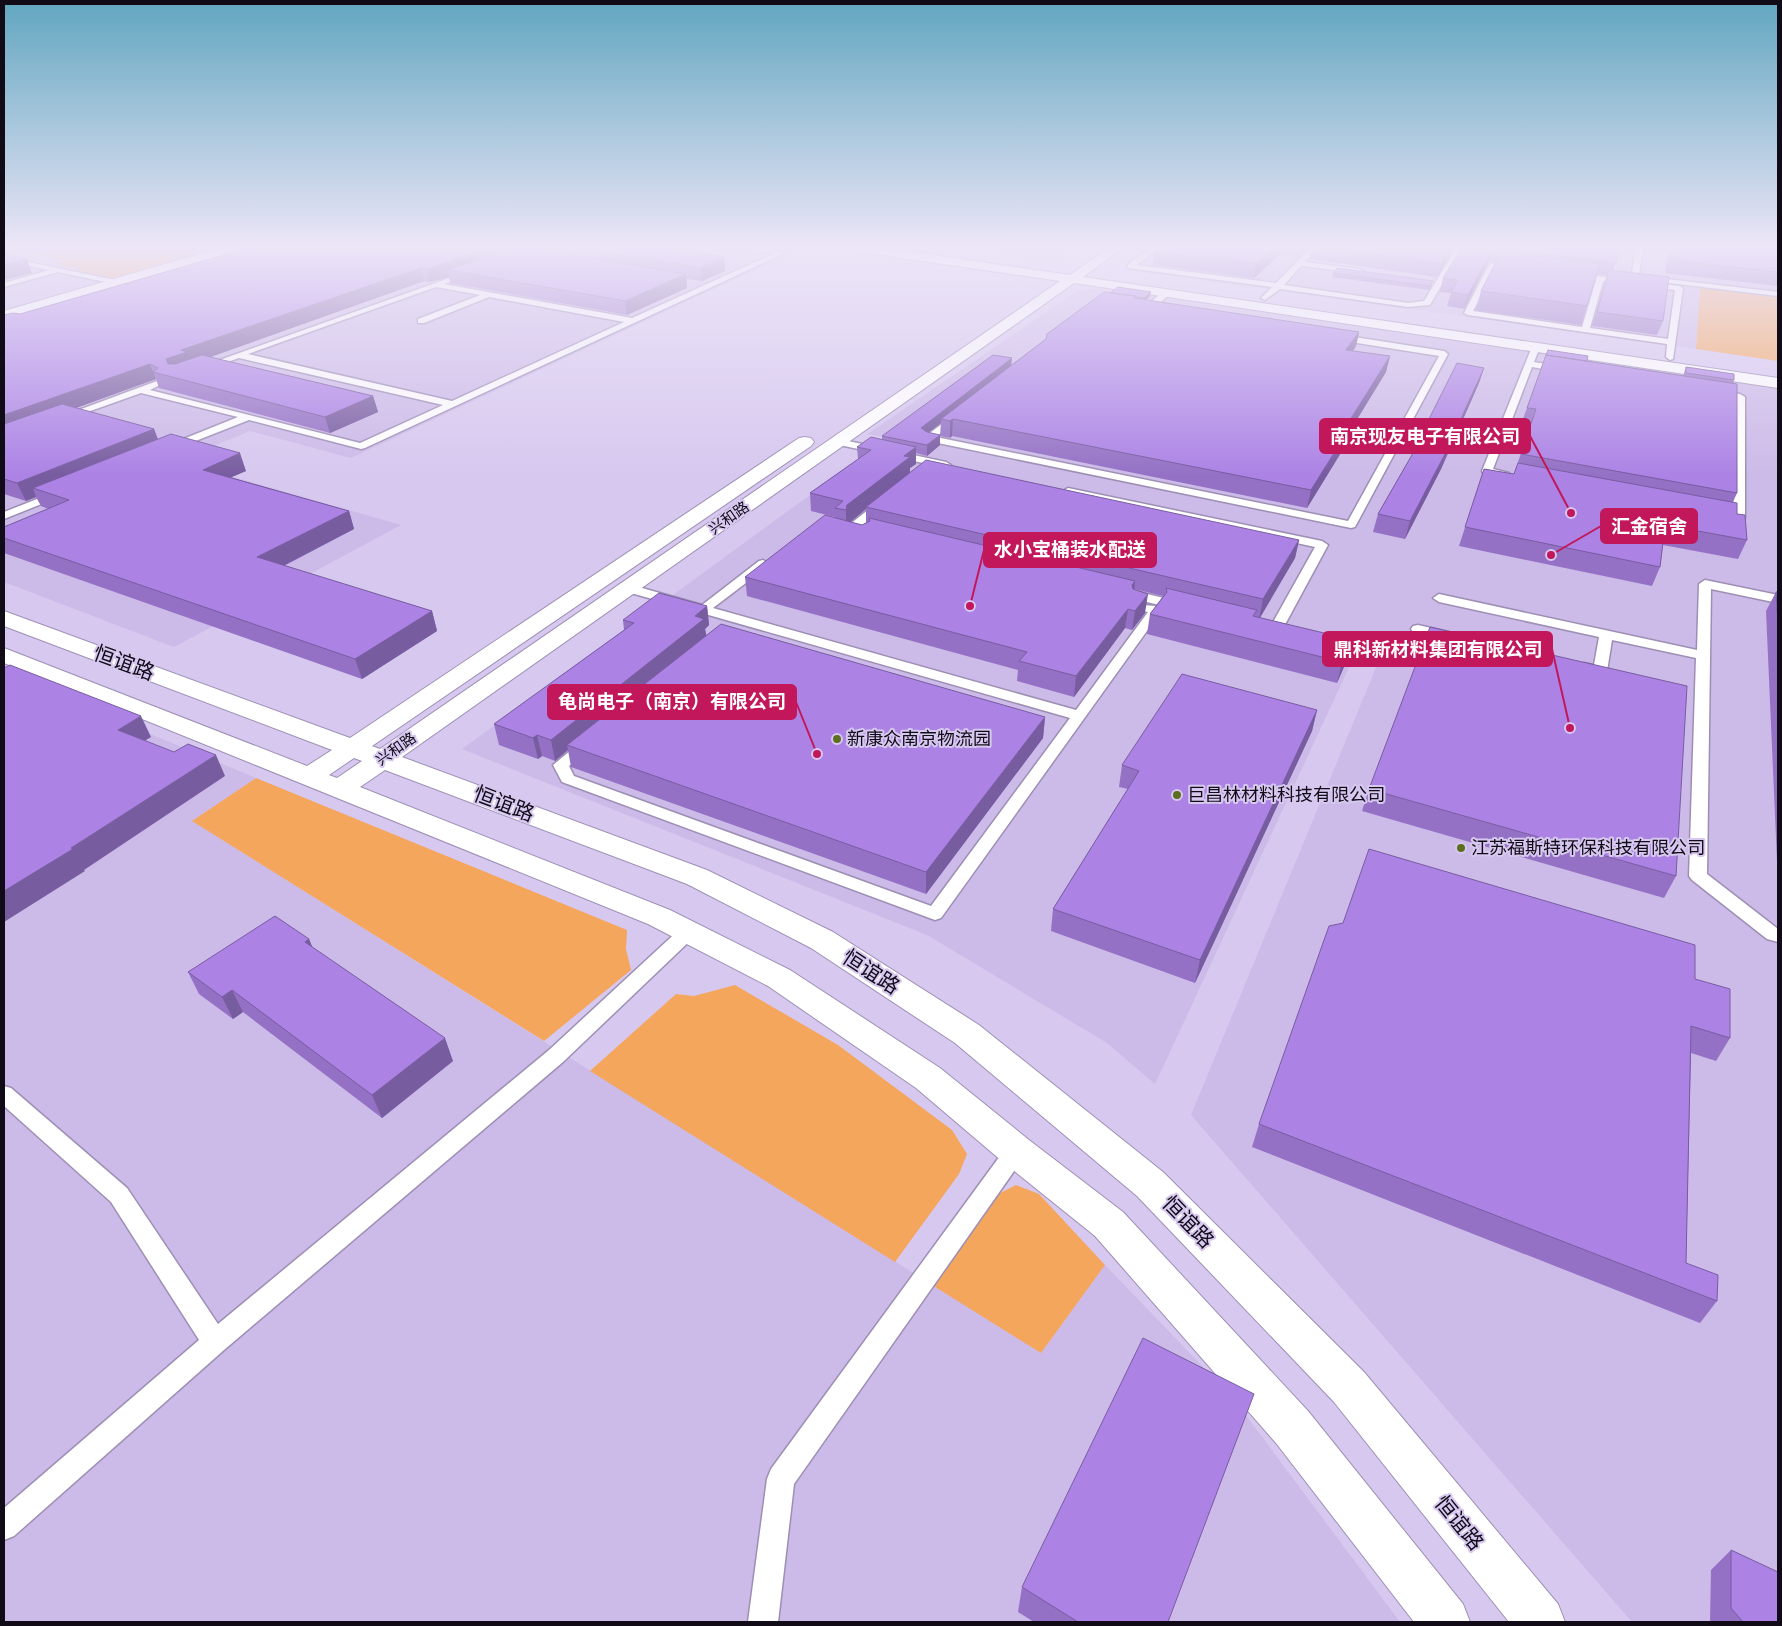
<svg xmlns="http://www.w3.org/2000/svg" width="1782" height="1626" font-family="Signika,'Noto Sans SC',sans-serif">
<rect width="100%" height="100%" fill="#d7c8ef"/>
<path fill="#ccbae8" d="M4,247H226L4,312Z
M253,247H805L351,458L250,431L177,461L401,525L174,647L4,582V320Z
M951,247H1079L1060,259L1045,261Z
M1142,247H1778V296L1700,287L1696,349L1135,271L1120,263Z
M1104,287L1778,387V1622H1632L1191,1115L1380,658L1349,652L1352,661L1155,1084L1107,1043L927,935L462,749L888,438L867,434L1076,292Z
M4,673L256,778L192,821L1041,1353L1105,1265L1233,1398L1400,1622H4Z"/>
<path fill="#f4a65d" d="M67,247H115L65,261L37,255Z
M119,247H222L119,277C104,277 90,275 75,271L80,267H65L55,264Z
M1700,287L1778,296V361L1696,349Z
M256,778L627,930L626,949L631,970L544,1041L192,821Z
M735,985L838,1045L952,1130L967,1154L959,1174L895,1262L590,1071L676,994L694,996Z
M1016,1185L1039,1194L1105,1265L1041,1353L932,1285L1000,1193Z"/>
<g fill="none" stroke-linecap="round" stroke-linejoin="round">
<g stroke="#9d8fb4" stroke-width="3">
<path id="service" d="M738,247H756L785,253L365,448L361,449L249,420L170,451L165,448L166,446L238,417L141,393L65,420H59L57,418L157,381L162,384L150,390L360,443L443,405L239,358L204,370L200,367L455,276H458V280L444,284L632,318L773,254ZM436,287L480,295L418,319V323H424L489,297L624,322L452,401L248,354Z
M1152,247H1160L1137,265L1276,283L1311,247H1318L1305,262L1359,269L1363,271L1359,273L1301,266L1284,285L1408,303L1424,301L1457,247H1464L1430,305L1408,307L1280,289L1265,300L1261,298L1272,287L1128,268V264Z
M1636,247H1643L1638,281L1679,286L1683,288L1673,359L1670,360L1666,357L1667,344L1468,315L1464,313L1489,265L1493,263L1519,268L1515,270L1495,268L1473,311L1582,327L1596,280L1571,277V273L1631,280ZM1603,281L1675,290L1668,339L1590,328Z
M4,257L115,280L119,282L115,284L58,272L4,287V283L49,270L4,261Z
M1666,279L1778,292V296L1669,283H1666Z
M1164,291L1171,293L1152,310L1137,309L1133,307L1137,305H1147Z
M1335,334L1444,351L1448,354L1355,527L1351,528L928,441L923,438L958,412L961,413V417L936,437L1348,521L1439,356L1332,339V335Z
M1536,344L1540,347L1534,362L1564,367L1569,370L1564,373L1532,367L1493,469L1509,473L1510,475L1505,478L1483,473L1482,471L1525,364L1532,347Z
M1716,390L1740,394L1745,397V518L1739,521L1717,517L1715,515L1721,512L1733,514L1735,399L1713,395V391Z
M839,439L946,462L951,465L946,468L835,444V440Z
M1068,488L1322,541L1328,545L1281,632C1274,634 1260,632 1255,626L1262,622L1272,624L1315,547L1064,493L1063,491Z
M60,490L64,491L66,493L64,495L4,519V512Z
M882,501L886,502L888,504L886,506L862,526L873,529L875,531L873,533L869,534L849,529L847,527L849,525L878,502Z
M763,560L769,564L767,567L713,608L1076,710L1148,612L1142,611L1141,608L1142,605L1156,606L1162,610L941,918L935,920L562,782L553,765L582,741H592L595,744L592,747L569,766L574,776L931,906L1070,718L624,591L622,588L628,584L702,605L759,561Z
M1705,580L1778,595V603L1711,589L1707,874L1778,929V942L1767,939L1692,880L1689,876L1696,658L1612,640L1607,671L1600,675L1579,670L1577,667L1584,663L1594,665L1599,637L1439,602L1433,598L1439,594L1697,650L1699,584Z
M1126,589L1185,603L1186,606L1180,610L1122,596L1120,593Z
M1418,625L1453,633L1455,636L1448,640L1413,632L1411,629L1413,626Z
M688,926L694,927L697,932L694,937L563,1062L224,1350L14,1536L4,1540V1508L199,1340L111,1202L4,1106V1086L11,1088L127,1188L218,1324L549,1050L682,927Z
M1016,1142L1024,1145L1027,1151L1024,1157L794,1484L778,1622H748L767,1479L771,1469L1008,1145Z"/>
</g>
<g stroke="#9d8fb4" stroke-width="2">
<path id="minor" d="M223,247H242L240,250L4,319V311Z"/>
</g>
<g stroke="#9d8fb4" stroke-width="2">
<path id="secondary" d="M848,247H879L1070,275L1110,247H1124L1083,277L1778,378V388L1074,283L402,757L707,870L833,932L979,1025L1163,1172L1364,1372L1558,1604L1565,1622H1509L1334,1402L1137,1196L955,1043L811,948L687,884L385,770L360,787L670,910L790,970L940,1068L1029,1140L1123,1212L1308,1411L1463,1604L1470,1622H1414L1276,1443L1095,1236L1003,1162L916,1088L768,986L648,924L4,663V648L307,766L332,750L4,626V611L350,738L799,438L805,437L811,438L814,442L811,446L372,746L380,749L1060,281L854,251ZM354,758L362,761L337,778L329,775Z"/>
</g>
<use href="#service" fill="#fff" fill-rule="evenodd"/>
<use href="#minor" fill="#fff" fill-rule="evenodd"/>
<use href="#secondary" fill="#fff" fill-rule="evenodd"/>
</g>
<path fill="#9471c5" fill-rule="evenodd" d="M533,247H658L724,257L725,271L702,281L686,279L687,288L627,315L450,283L449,277L429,282L424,281L210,357L373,396L378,412L330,433L159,388L156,379L76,408L154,429L158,439L246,471L230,477L349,511L354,529L284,566L432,611L437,631L362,679L4,553V527L48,509L41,506L36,497L26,501L4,494V315L20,314L526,248L533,249Z
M1161,247H1308L1298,257L1279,255L1254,278L1153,265L1154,252Z
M1313,247H1455L1437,277L1310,259Z
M1462,247H1620L1613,270L1663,321L1657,335L1592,326L1607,275L1597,274L1581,325L1476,310L1481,291L1496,262L1489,261L1464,309L1447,306L1451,293L1440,292L1443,278Z
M1669,247H1778V286L1665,273Z
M1333,273L1432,285L1429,290L1332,277Z
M1104,292L1150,296L1146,300L1359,332L1356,346L1353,351L1390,356L1386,372L1345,439L1342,451L1307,508L952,436L950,438L940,436L941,423L928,433L940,445L927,456L916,453V464L910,468V473L1299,540L1295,558L1260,618L1347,660L1337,683L1147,634L1150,614L1163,596L1134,589L1145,613L1132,630L1125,628L1074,697L1017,681L1018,670L747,596L745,577L835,518V517L811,511L810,493L858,459L857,447L882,439V436L1011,366L1046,339ZM866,509V523L862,525L850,522Z
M1587,361L1683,376L1686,367L1734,380L1733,384L1737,493L1733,502L1747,540L1738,559L1663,545L1660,567L1652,586L1459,546L1484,469L1514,474L1530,426L1521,424L1527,408Z
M1484,368L1479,383L1441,469L1405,539L1373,532L1378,514L1426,430L1429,419Z
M1776,592H1778V883L1766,611Z
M707,606L709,625L705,629L706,636L1045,717L1043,738L926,894L571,767L568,750L555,761L542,756L538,759L499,745L494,724L624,630L623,620Z
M1317,710L1312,731L1195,983L1051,931L1053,909L1128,789L1119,787L1122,765Z
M1369,789L1676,876L1664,898L1362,811Z
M309,939L312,947L453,1061L382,1118L243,1012L233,1019L199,994L188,972Z
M1695,979L1730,1038L1716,1061L1691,1053L1686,1263L1717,1301L1700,1323L1252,1147L1259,1124Z
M1731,1550L1778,1622H1710L1711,1570Z
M1022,1587L1168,1622H1034L1018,1612Z"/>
<path fill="#785ca0" d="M489,247H528L457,272L448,270L449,277L429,282L426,269Z
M1275,247H1280L1279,255L1254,278L1256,264Z
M1300,247H1308L1298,257Z
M1451,247H1455L1437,277L1441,264Z
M1493,248L1489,261L1464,309L1468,295Z
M724,257L725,271L702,281L700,268Z
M27,259L32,273L4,280V265Z
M421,268L424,281L191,364L171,375L166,359L181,350Z
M686,274L687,288L627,315L625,301Z
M1151,292L1150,296L1143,303L1144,298Z
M1359,332L1356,346L1343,365L1346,350Z
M1390,356L1386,372L1345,439L1342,451L1307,508L1311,490L1342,433Z
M1012,358L1011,368L941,419V423L921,438V428Z
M150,364L156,379L4,434V415Z
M1484,368L1479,383L1441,469L1405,539L1410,521Z
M373,396L378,412L330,433L325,417Z
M953,419L952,436L950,438V421Z
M154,429L160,446L33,488L36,497L26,501L17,483Z
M940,435V445L927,456V445Z
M916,447V464L910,468V474L866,507V509L848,524L846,529V510L847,505L904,456Z
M240,453L246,471L209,487L203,470Z
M349,511L354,529L263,576L257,557Z
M1299,540L1295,558L1259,619L1263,599Z
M1135,581L1133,600L1132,585Z
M1148,594L1145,613L1132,630L1135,611Z
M707,606L709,625L705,629L707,638L567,745L568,750L555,761L551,740Z
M1128,609L1125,628L1074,697L1076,676Z
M432,611L437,631L362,679L355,659Z
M1353,640L1347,660L1337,683L1342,662Z
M1317,710L1312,731L1195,983L1200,960Z
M141,716L151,737L128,751L118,730Z
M1045,717L1043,738L926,894V872Z
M537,735L542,756L538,759L533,738Z
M216,755L225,776L84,870L85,871L4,922V891Z
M309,939L318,961L305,942Z
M232,990L243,1012L233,1019L222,997Z
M445,1038L453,1061L382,1118L372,1095Z"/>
<path fill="#ac83e5" stroke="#785ca0" d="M252,247H489L455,259L453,261L426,269L421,268L181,350L187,352L166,359L168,364H175L202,355L373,396L325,417L153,372L158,368L150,364L4,415V315L13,313L20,314Z
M514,247H523L686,274L625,301L448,270Z
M574,247H658L724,257L700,268Z
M1161,247H1275L1256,264L1154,252Z
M1321,247H1451L1441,264Z
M1462,247H1620L1616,263L1493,248L1468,295L1451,292L1458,280L1443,278Z
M1672,247H1778V272L1670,260Z
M1501,252L1547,258L1549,261L1556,259L1600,264L1587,306L1481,291Z
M4,254L27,259L4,265Z
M1337,268L1433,281L1430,286L1333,273Z
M1609,270L1669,277L1663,321L1597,312Z
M1118,287L1151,292L1144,298L1136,297V296L1110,293Z
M1104,292L1136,296L1134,298L1359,332L1346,350L1390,356L1342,433L1346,434L1311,490L953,419L950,421L941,419L1046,339L1047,334Z
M1548,350L1588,356L1587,361L1546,355Z
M993,355L1012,358L921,428L927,432L940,435L927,445L882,436Z
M1546,355L1737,384V493L1521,454L1536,409L1527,408Z
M1457,363L1484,368L1446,452L1410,521L1378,514L1432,420L1429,419Z
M1686,367L1734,374V380L1686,373Z
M62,404L154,429L17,483L4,479V424Z
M171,434L240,453L203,470L349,511L257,557L432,611L355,659L4,538V527L69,500L33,488Z
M871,437L916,447L904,456L910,457L847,505L846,510L835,508L843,501L810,493L871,450L857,447Z
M926,460L1299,540L1263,599L866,507Z
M1518,463L1737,503V514L1745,515L1747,540L1665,525L1660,567L1465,527L1484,469L1514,474Z
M825,515L862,525L870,521L869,518L1135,581L1132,585L1133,589L1148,594L1135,611L1128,609L1076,676L1019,661L1027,652L745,577Z
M1166,588L1257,610L1253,616L1353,640L1342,662L1150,614L1167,592Z
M1776,592H1778V626Z
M659,593L707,606L695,616L704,619L551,740L537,735L533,738L494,724L634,623L623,620Z
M721,624L1045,717L926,872L567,745Z
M1430,627L1687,686L1676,876L1369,789Z
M10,665L141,716L118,730L174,752L188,744L216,755L71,848L73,849L4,891V668Z
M1182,674L1317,710L1200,960L1053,909L1139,771L1122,765Z
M1369,849L1695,945V979L1730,989V1038L1691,1026L1686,1263L1718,1275L1717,1301L1259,1124L1329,926L1343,923Z
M275,916L309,939L305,942L445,1038L372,1095L232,990L222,997L188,972Z
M1143,1338L1254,1394L1168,1622H1078L1022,1587Z
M1731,1550L1778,1572V1622H1743L1731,1608Z"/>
<linearGradient id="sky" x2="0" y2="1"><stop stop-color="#61a6c0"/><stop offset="0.52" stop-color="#ede6f8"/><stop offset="1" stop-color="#ede6f8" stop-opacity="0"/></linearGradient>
<rect width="1782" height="475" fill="url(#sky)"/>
<g fill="#5c6f1e" stroke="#d7c8ef" stroke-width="2">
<circle cx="837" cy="739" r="5"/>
<circle cx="1177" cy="795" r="5"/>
<circle cx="1461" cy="848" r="5"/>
</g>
<g text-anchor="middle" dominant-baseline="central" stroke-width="4" stroke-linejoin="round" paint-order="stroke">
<g font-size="15" fill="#110b18" stroke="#d7c8ef">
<text transform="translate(729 518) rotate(-35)">兴和路</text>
<text transform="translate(396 749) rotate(-35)">兴和路</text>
</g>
<g font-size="18" fill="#110b18" stroke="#d7c8ef" text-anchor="start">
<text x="847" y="739">新康众南京物流园</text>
<text x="1187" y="795">巨昌林材料科技有限公司</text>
<text x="1471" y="848">江苏福斯特环保科技有限公司</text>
</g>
<g font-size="21" fill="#110b18" stroke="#d7c8ef">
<text transform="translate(124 663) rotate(20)">恒谊路</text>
<text transform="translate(504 804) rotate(21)">恒谊路</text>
<text transform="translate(871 972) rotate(33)">恒谊路</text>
<text transform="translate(1188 1222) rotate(46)">恒谊路</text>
<text transform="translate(1459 1523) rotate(51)">恒谊路</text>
</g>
</g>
<path fill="none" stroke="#c2185b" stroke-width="2" d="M1571 513L1530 436M1551 555L1601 526M970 606L984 550M1570 728L1552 649M817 754L796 702"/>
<g fill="#c2185b" stroke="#d7c8ef" stroke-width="2">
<circle cx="1571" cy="513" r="5"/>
<circle cx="1551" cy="555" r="5"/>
<circle cx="970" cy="606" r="5"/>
<circle cx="1570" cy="728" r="5"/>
<circle cx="817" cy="754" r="5"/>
</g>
<g fill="#c2185b" stroke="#c2185b" stroke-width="2">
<rect x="1320" y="419" width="210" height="34" rx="5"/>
<rect x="1601" y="509" width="96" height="34" rx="5"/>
<rect x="984" y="533" width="172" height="34" rx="5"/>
<rect x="1323" y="632" width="229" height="34" rx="5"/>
<rect x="548" y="685" width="248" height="34" rx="5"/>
</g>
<g font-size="19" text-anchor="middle" font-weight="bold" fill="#fff">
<text x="1425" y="443">南京现友电子有限公司</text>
<text x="1649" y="533">汇金宿舍</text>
<text x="1070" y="556">水小宝桶装水配送</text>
<text x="1438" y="656">鼎科新材料集团有限公司</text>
<text x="672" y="708">龟尚电子（南京）有限公司</text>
</g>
<rect width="1782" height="1626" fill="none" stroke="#110b18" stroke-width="10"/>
</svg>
